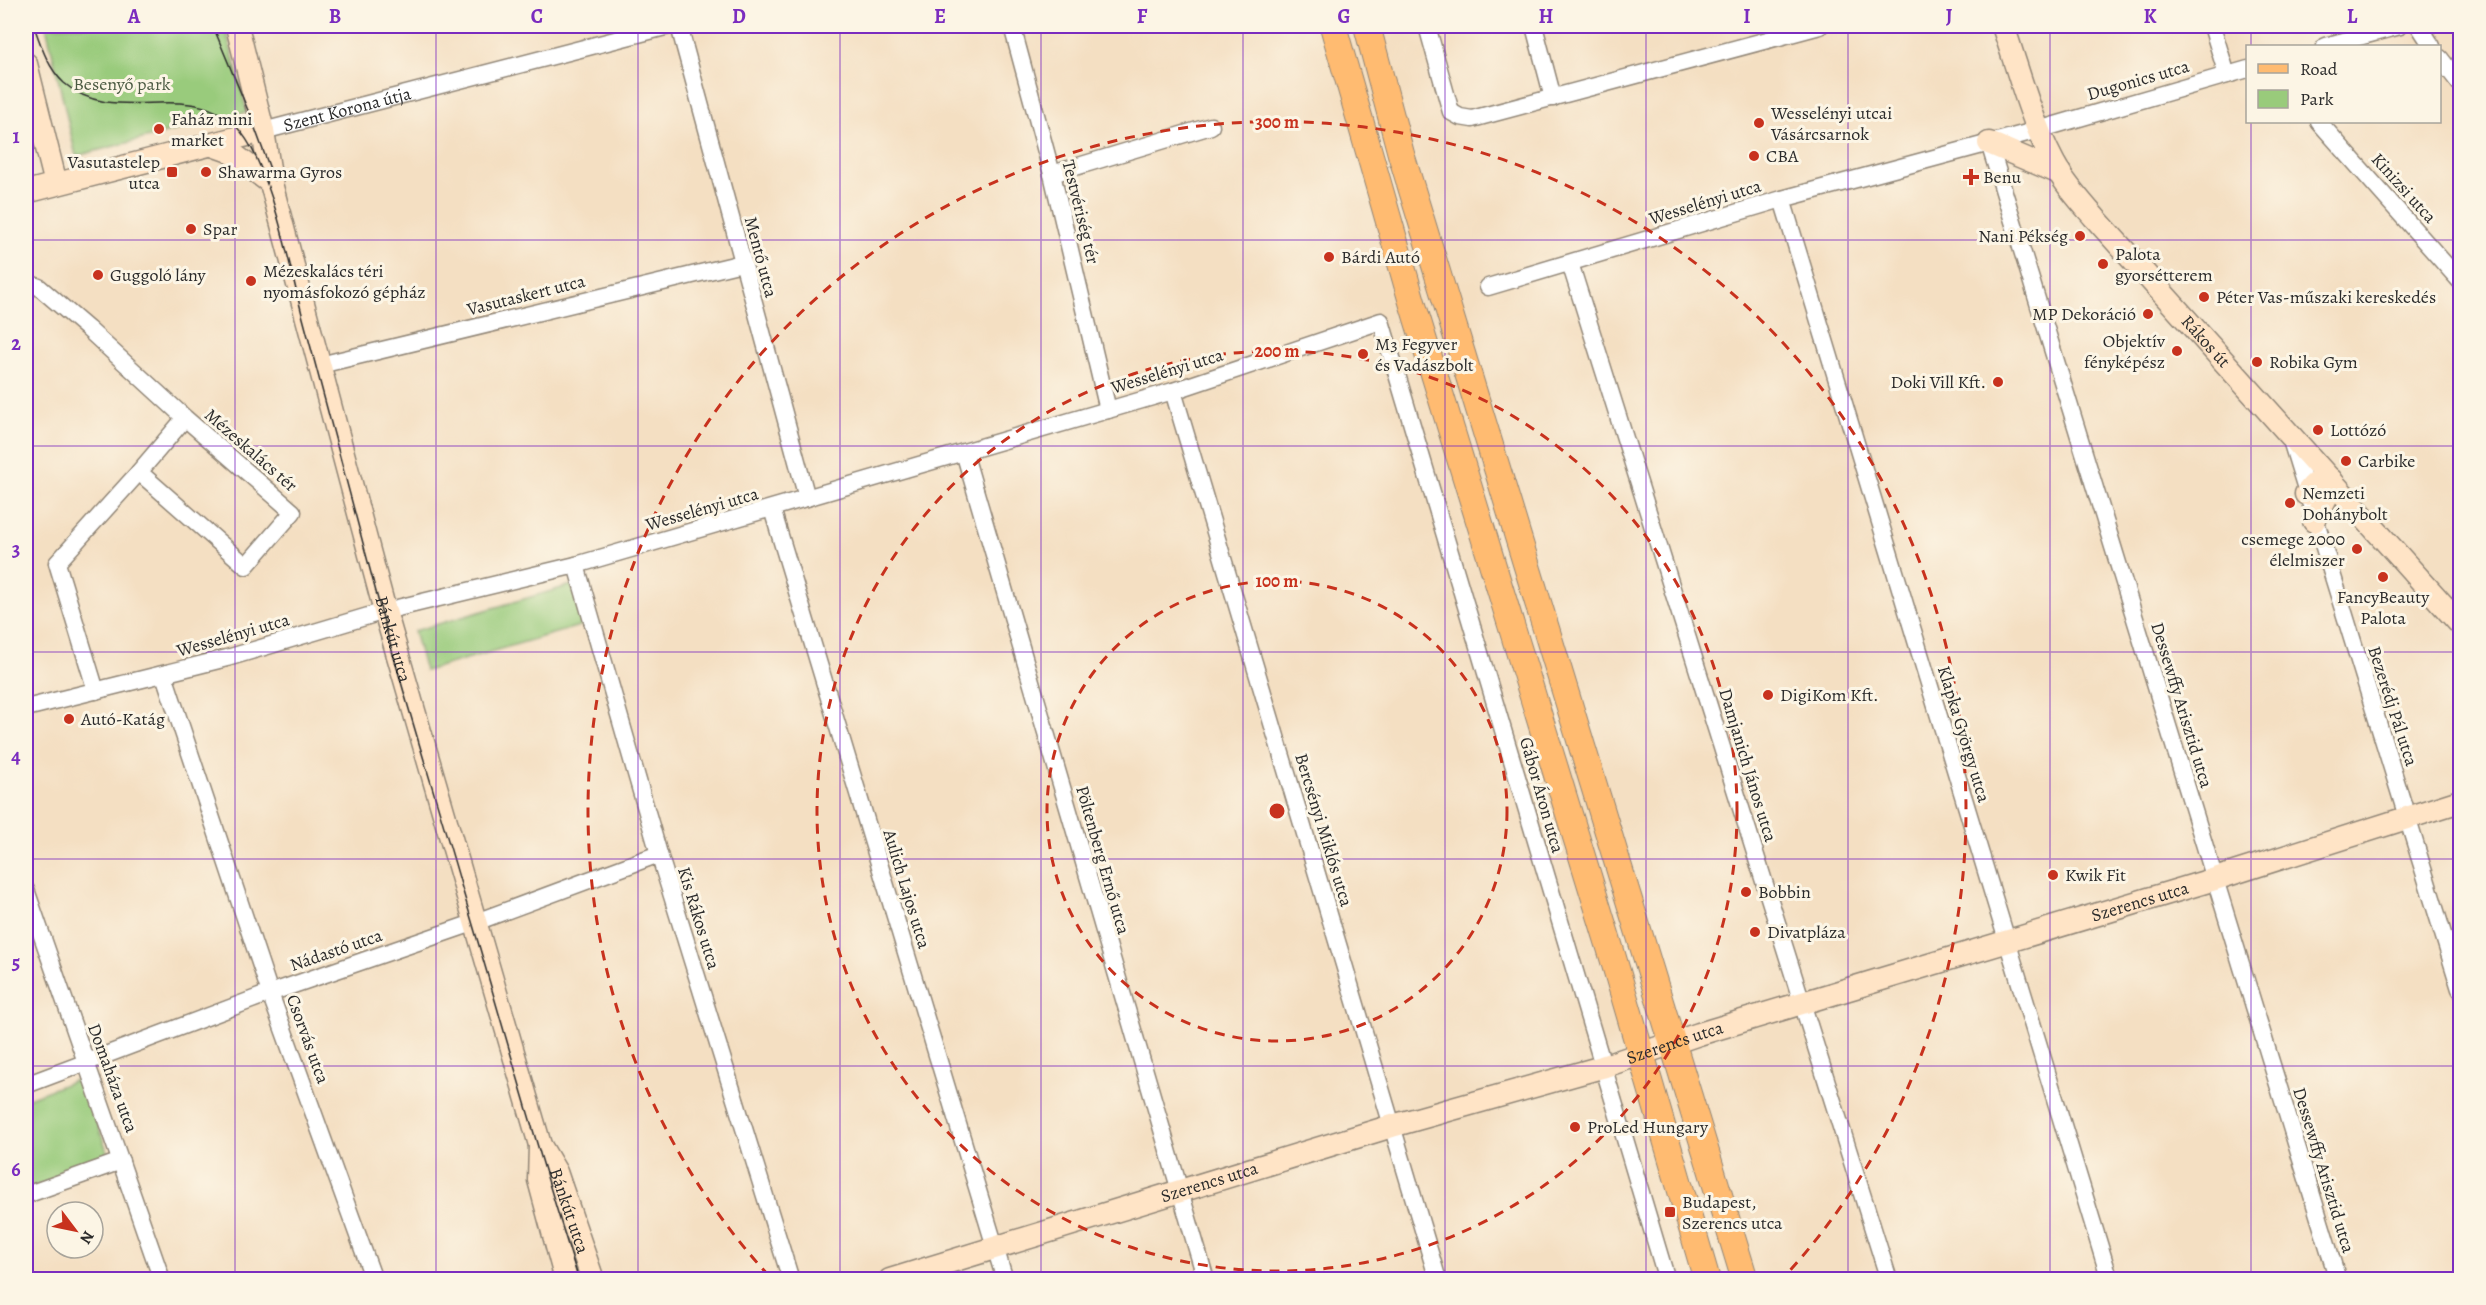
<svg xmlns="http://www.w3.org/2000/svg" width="2486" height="1305" font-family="Alegreya,serif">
<rect width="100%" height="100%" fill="#fcf5e5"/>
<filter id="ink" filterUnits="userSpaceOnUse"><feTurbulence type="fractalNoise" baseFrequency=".0167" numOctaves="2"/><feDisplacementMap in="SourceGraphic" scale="12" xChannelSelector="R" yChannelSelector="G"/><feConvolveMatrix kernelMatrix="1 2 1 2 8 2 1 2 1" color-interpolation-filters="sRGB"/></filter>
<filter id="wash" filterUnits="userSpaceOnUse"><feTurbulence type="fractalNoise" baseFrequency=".008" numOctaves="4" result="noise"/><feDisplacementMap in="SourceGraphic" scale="24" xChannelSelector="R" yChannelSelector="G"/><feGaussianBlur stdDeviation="1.35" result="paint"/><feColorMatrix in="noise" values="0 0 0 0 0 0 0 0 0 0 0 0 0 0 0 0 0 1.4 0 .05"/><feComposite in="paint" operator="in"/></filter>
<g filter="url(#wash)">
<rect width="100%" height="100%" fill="#f4dfc2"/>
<path fill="#99cb7b" stroke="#627b53" stroke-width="1.5" d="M46,26H225L247,112L76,156Z
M572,585L583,625L425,671L414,631Z
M81,1078L110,1159L26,1190V1099Z"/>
</g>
<g filter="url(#ink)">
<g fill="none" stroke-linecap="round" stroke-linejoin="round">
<g stroke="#908576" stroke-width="19">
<g id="street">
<path d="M679,26L807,498"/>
<path d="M1012,26L1052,174L1108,410"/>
<path d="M1427,26L1451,112L1460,117L1472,119L1820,26"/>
<path d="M1534,26L1553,98"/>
<path d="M2212,26L2227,75"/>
<path d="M2419,26L2432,46"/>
<path d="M2325,46L2400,26"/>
<path d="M2440,58L2460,84"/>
<path d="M2319,122L2460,281"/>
<path id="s1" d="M263,131L669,26"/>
<path d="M1989,143L2338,1280"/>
<path d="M1052,174L1211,126"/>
<path d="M1782,199L2110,1280"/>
<path d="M1570,263L1889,1280"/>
<path d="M26,282L39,287L88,329L185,418L293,512L246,566L139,472L185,418"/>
<path d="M1488,287L1782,199L2038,130L2248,69"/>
<path d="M320,365L742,263"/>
<path d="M1173,391L1438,1280"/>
<path d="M2290,437L2460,989"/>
<path d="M964,452L1206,1280"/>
<path d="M772,509L1005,1280"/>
<path d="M576,565L659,854L791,1280"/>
<path d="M164,675L270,993L374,1280"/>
<path d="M96,691L57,563L139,472"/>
<path d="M26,708L227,658L385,611L576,565L1173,391L1381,321L1667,1280"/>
<path d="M26,890L162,1280"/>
<path d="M26,1085L270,993L476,922L659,854"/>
<path d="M26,1195L121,1161"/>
</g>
</g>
<g stroke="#908576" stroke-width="25">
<g id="secondary">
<path id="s2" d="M237,26L263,131L272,187L385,611L540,1145L556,1172L593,1280"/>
<path id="s3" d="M2003,26C2020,75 2033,129 2060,174C2070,190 2083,204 2095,218L2460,624"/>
<path d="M26,64L56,184"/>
<path d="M1989,143L2060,173"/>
<path d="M212,145L229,151L271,183"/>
<path d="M26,192L263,131"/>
<path d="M2306,494C2314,483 2317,479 2331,480"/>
<path d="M2314,521L2330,490L2331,480"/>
<path d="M540,1146L539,1180L566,1280"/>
<path id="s4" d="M890,1280L1392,1126L1602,1067L1699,1034L2215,879L2460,801"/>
</g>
</g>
<g stroke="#908576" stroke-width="28">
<path id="primary" d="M1333,26L1412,302L1611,951L1707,1280
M1367,26L1401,154L1745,1280"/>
</g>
<use href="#street" stroke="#fff" stroke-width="16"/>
<use href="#secondary" stroke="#ffe4c6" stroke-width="22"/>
<use href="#primary" stroke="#ffbb71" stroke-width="26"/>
<path stroke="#2b2b2b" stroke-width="1.5" d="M34,26C41,46 48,68 64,83C123,135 212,59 256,157C279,207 289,264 303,318C328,414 355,510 380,607C405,701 435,794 462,888C501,1018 537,1150 579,1280
M213,26L252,120L274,180"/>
</g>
</g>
<path fill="none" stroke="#7b2cbf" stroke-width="1.5" stroke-opacity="0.55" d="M235,26V1280M436,26V1280M638,26V1280M840,26V1280M1041,26V1280M1243,26V1280M1445,26V1280M1646,26V1280M1848,26V1280M2050,26V1280M2251,26V46M2251,122V1280M26,240H2460M26,446H2460M26,652H2460M26,859H2460M26,1066H2460"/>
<g fill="none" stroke="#c8321e" stroke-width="3" stroke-dasharray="10 8">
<circle cx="1277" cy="811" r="230"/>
<circle cx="1277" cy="811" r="460"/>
<path d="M769 1276A689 689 0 1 1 1785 1276"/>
</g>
<g fill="#c8321e" stroke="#fcf5e5" stroke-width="2">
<circle cx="1759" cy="123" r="6"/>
<circle cx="159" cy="129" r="6"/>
<circle cx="1754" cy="156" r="6"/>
<rect x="166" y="166" width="12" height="12" rx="3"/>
<circle cx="206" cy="172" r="6"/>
<path d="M1968 168h6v6h6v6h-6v6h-6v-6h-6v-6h6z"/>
<circle cx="191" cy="229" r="6"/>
<circle cx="2080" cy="236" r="6"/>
<circle cx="1329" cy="257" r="6"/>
<circle cx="2103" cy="264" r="6"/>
<circle cx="98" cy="275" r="6"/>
<circle cx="251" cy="281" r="6"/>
<circle cx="2204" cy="297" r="6"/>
<circle cx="2148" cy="314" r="6"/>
<circle cx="2177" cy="351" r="6"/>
<circle cx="1363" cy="354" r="6"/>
<circle cx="2257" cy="362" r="6"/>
<circle cx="1998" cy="382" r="6"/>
<circle cx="2318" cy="430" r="6"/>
<circle cx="2346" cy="461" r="6"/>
<circle cx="2290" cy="503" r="6"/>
<circle cx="2357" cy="549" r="6"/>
<circle cx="2383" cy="577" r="6"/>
<circle cx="1768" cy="695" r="6"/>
<circle cx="69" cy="719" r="6"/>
<circle cx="2053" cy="875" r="6"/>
<circle cx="1746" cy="892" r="6"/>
<circle cx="1755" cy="932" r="6"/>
<circle cx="1575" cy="1127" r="6"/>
<rect x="1664" y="1206" width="12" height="12" rx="3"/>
</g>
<g text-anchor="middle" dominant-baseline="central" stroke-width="6" stroke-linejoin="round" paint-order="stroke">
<g font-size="18" fill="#2b2b2b" stroke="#fcf5e5">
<text transform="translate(2138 80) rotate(-16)">Dugonics utca</text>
<text stroke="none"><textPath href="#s1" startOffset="87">Szent Korona útja</textPath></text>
<text transform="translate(2404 188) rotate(48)">Kinizsi utca</text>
<text transform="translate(1705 202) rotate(-17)">Wesselényi utca</text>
<text transform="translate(1081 212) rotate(76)">Testvériség tér</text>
<text transform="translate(761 257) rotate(75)">Mentő utca</text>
<text transform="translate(526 295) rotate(-14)">Vasutaskert utca</text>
<text stroke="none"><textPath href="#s3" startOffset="381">Rákos út</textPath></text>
<text transform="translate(1167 371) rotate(-17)">Wesselényi utca</text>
<text transform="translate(251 450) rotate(41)">Mézeskalács tér</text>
<text transform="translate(702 509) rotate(-16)">Wesselényi utca</text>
<text transform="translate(233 635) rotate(-16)">Wesselényi utca</text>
<text stroke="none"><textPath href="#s2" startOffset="633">Bánkút utca</textPath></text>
<text transform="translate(2182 705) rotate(73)">Dessewffy Arisztid utca</text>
<text transform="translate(2393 706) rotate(72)">Bezerédj Pál utca</text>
<text transform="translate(1964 734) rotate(73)">Klapka György utca</text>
<text transform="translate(1748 765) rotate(73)">Damjanich János utca</text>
<text transform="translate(1542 795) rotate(74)">Gábor Áron utca</text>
<text transform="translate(1324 830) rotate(73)">Bercsényi Miklós utca</text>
<text transform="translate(1103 860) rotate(74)">Pöltenberg Ernő utca</text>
<text transform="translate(907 889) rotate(73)">Aulich Lajos utca</text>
<text stroke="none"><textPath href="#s4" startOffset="1306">Szerencs utca</textPath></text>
<text transform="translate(699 918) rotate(73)">Kis Rákos utca</text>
<text transform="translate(336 950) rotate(-19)">Nádastó utca</text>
<text transform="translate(308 1039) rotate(70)">Csorvás utca</text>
<text stroke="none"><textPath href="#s4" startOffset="820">Szerencs utca</textPath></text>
<text transform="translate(113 1078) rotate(70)">Domaháza utca</text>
<text transform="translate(2324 1170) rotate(73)">Dessewffy Arisztid utca</text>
<text stroke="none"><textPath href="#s4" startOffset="334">Szerencs utca</textPath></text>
<text stroke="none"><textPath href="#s2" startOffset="1232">Bánkút utca</textPath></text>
</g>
<g font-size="18" fill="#4c5b43" stroke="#fcf5e5">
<text x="122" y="84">Besenyő park</text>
</g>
<g font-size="18" fill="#2b2b2b" stroke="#fcf5e5" text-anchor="start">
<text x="1771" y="113">Wesselényi utcai<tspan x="1771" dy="21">Vásárcsarnok</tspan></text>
<text x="171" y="119">Faház mini<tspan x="171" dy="21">market</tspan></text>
<text x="1766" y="156">CBA</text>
<text x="160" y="162" text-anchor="end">Vasutastelep<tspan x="160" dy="21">utca</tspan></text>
<text x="218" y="172">Shawarma Gyros</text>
<text x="1983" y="177">Benu</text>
<text x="203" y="229">Spar</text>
<text x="2068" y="236" text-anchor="end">Nani Pékség</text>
<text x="2115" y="254">Palota<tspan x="2115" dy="21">gyorsétterem</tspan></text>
<text x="1341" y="257">Bárdi Autó</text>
<text x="263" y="271">Mézeskalács téri<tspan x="263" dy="21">nyomásfokozó gépház</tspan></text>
<text x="110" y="275">Guggoló lány</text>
<text x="2216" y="297">Péter Vas-műszaki kereskedés</text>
<text x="2136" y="314" text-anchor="end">MP Dekoráció</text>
<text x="2165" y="341" text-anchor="end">Objektív<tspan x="2165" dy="21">fényképész</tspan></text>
<text x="1375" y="344">M3 Fegyver<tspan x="1375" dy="21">és Vadászbolt</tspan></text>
<text x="2269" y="362">Robika Gym</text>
<text x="1986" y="382" text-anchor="end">Doki Vill Kft.</text>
<text x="2330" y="430">Lottózó</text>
<text x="2358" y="461">Carbike</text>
<text x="2302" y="493">Nemzeti<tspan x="2302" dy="21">Dohánybolt</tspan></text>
<text x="2345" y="539" text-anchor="end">csemege 2000<tspan x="2345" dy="21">élelmiszer</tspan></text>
<text x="2383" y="597" text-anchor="middle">FancyBeauty<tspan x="2383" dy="21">Palota</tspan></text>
<text x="1780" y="695">DigiKom Kft.</text>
<text x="81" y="719">Autó-Katág</text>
<text x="2065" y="875">Kwik Fit</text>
<text x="1758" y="892">Bobbin</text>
<text x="1767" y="932">Divatpláza</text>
<text x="1587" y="1127">ProLed Hungary</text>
<text x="1682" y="1202">Budapest,<tspan x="1682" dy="21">Szerencs utca</tspan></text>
</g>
</g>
<circle cx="1277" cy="811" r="9" fill="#c8321e" stroke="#fcf5e5" stroke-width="3"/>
<g font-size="18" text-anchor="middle" font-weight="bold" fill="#c8321e" stroke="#fcf5e5" stroke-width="6" stroke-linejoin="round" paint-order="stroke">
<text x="1277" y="128">300 m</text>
<text x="1277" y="357">200 m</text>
<text x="1277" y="587">100 m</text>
</g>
<rect width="2486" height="1305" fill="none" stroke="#fcf5e5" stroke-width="66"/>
<rect x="2246" y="45" width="195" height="78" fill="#fcf5e5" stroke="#a8a49b" stroke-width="1.5"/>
<rect x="2258" y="64" width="30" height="9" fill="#ffbb71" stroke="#a8a49b" stroke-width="1.5"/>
<text x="2300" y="75" font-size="18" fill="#2b2b2b">Road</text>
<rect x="2258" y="90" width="30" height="18" fill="#99cb7b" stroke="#a8a49b" stroke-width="1.5"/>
<text x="2300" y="105" font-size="18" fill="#2b2b2b">Park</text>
<g transform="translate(75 1230) rotate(122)"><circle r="28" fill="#fcf5e5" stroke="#a8a49b" stroke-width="1.5"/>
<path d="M0-4.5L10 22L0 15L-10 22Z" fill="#c8321e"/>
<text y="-9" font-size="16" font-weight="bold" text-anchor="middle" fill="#2b2b2b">N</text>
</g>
<rect x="33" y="33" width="2420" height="1239" fill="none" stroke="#7b2cbf" stroke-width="2"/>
<g font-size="20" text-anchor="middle" font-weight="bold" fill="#7b2cbf">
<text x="134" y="23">A</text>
<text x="335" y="23">B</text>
<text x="537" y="23">C</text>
<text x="739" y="23">D</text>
<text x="940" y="23">E</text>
<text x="1142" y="23">F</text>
<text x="1344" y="23">G</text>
<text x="1546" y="23">H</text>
<text x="1747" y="23">I</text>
<text x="1949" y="23">J</text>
<text x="2150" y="23">K</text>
<text x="2352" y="23">L</text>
<text x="16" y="143">1</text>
<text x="16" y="350">2</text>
<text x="16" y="556">3</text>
<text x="16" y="763">4</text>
<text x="16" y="969">5</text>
<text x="16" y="1176">6</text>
</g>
</svg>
